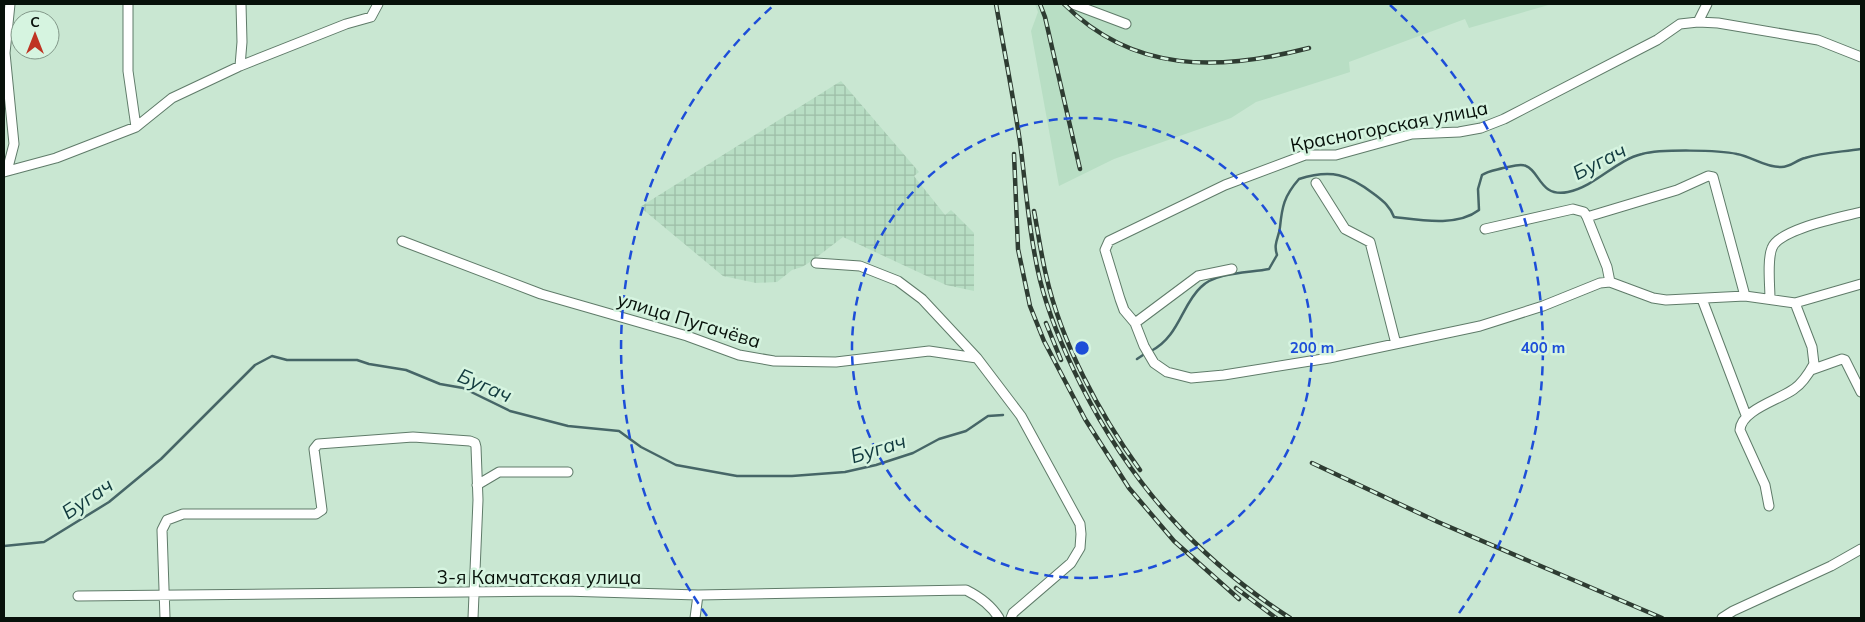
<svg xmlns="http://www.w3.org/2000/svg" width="1865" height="622" font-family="Mulish,sans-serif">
<defs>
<pattern id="industrial-grid" width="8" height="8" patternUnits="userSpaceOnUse" patternTransform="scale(1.25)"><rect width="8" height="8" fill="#b8dec4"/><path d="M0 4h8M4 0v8" fill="none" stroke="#9dbda7"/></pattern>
</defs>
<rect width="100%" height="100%" fill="#c9e7d2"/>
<path fill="#b8dec4" d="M1035,4H1552L1469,28L1465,19L1349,62L1350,72L1256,102L1231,118L1114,159L1059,186L1031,31L1038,12Z"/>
<path fill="url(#industrial-grid)" d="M841,81L919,172L914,176L945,215L951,210L974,233V291L946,285L843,237L813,260L802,267L792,270L777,282L756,283L723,276L640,207Z"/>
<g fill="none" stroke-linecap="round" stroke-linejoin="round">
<path stroke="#466667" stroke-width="2.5" d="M1151,351C1179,337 1182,304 1201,287C1216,272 1249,273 1269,269L1277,255C1273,243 1279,238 1280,227C1282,207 1284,196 1299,179C1331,169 1348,174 1374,194C1383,201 1390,206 1394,217C1420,220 1457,227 1479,210L1478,189L1482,175C1488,171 1496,170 1503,168C1510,167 1520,163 1526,166C1540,171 1540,198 1568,192C1596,186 1616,160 1642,154C1661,149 1719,150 1737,154C1753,157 1764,167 1780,167C1790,168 1796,160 1805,158C1823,152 1843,152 1861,149
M1137,359L1143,355
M4,546L44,542L109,502L161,459L255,365L272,356L287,360H357L369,364L406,370L440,384L463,388L510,411L568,426L619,431L641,447L676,465L737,476H792L845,472L876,465L913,453L939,439L966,431L988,416L1003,415"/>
<g stroke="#5f7b69" stroke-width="11">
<path id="minor" d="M128,4V71L136,127
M1073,4L1126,24
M1698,22L1707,4
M1861,57L1818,40L1718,23L1698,22L1680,24L1657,40L1504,119L1481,128L1459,132L1412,134L1336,155H1305L1225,185L1109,241L1105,250L1120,299L1124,310L1135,323L1144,346L1154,363L1167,372L1191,378L1224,375L1329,358L1480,326L1543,306L1600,283L1610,282L1653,298L1666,300L1745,296L1795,303L1861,284
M240,66L242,42L241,4
M7,171L14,144L5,53L10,4
M4,172L56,158L136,127L172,98L240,66L346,24L371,17L378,4
M1316,183L1345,229L1370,242L1396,344
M1587,217L1607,267L1610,282
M1485,229L1573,209L1584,212L1587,217L1677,190L1708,176L1713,177L1745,296
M402,241L541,294L687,336L739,355L774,361L836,362L929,351L977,358
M816,263L860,266L898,281L922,299L977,358L1021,416L1080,524L1081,534L1080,548L1071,563L1013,613L1011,618
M1702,299L1746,415
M1770,299C1770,286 1767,260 1772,248C1779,229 1842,217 1861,212
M1135,323L1198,276L1232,269
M1811,370L1842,359L1845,360L1861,392
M477,485L499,472H568
M1769,506L1765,485L1740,430C1741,410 1779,400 1794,389C1803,383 1809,373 1814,364L1812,347L1795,303
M78,596L564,591L698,595L966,590C980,597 991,605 999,618
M165,618L162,530L167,520L183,514H316L322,510L314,449L318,444L413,437L470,441L475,443L476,447L478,500L473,618
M695,618L698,595
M1722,618L1733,611L1831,566L1861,549"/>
</g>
<use href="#minor" stroke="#fff" stroke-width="9"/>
<g stroke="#2e3c32" stroke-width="4.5">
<path id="rail" d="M996,4C1004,50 1013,95 1020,142C1026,188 1029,234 1040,280C1049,316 1064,351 1081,385C1131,484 1197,558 1290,618
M1040,4L1045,17L1080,169
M1064,4C1134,74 1220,71 1309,48
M1014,154L1018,249L1030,306L1044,341L1085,419L1129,488L1174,541L1239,599
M1034,211C1038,232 1041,254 1046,275C1061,342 1100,415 1140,470
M1046,323L1061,360
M1312,463L1438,522L1662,618
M1236,588L1276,618"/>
</g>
<use href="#rail" stroke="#d6f4e0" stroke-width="2.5" stroke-dasharray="8" stroke-linecap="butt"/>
</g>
<g fill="none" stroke="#1d4ed8" stroke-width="2.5" stroke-dasharray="9 6">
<circle cx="1082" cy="348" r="230"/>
<path d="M707 616A461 461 0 0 1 774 5M1390 5A461 461 0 0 1 1457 616"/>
</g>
<g text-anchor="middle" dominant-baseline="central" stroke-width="5" stroke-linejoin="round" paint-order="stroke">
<g font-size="19" fill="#07110a" stroke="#d6f4e0">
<text transform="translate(1389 126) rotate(-11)">Красногорская улица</text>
<text transform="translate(689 320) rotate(17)">улица Пугачёва</text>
<text x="539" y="577">3-я Камчатская улица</text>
</g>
<g font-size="20" font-style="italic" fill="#113a3e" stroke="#d6f4e0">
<text transform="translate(1599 161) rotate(-27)">Бугач</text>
<text transform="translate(485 385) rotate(23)">Бугач</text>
<text transform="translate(878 448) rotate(-17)">Бугач</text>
<text transform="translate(87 498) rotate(-34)">Бугач</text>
</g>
</g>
<circle cx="1082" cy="348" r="8" fill="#1d4ed8" stroke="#d6f4e0" stroke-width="2.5"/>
<g font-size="15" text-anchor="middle" font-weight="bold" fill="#1d4ed8" stroke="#d6f4e0" stroke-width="5" stroke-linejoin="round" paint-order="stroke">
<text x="1312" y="353">200 m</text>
<text x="1543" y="353">400 m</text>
</g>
<rect width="1865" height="622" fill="none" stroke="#07110a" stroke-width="10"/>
<g transform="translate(35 35)"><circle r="24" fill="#d6f4e0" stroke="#83998a"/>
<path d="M0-4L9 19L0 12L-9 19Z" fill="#bf3322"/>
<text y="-8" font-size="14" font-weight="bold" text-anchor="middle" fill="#07110a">С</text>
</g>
</svg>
